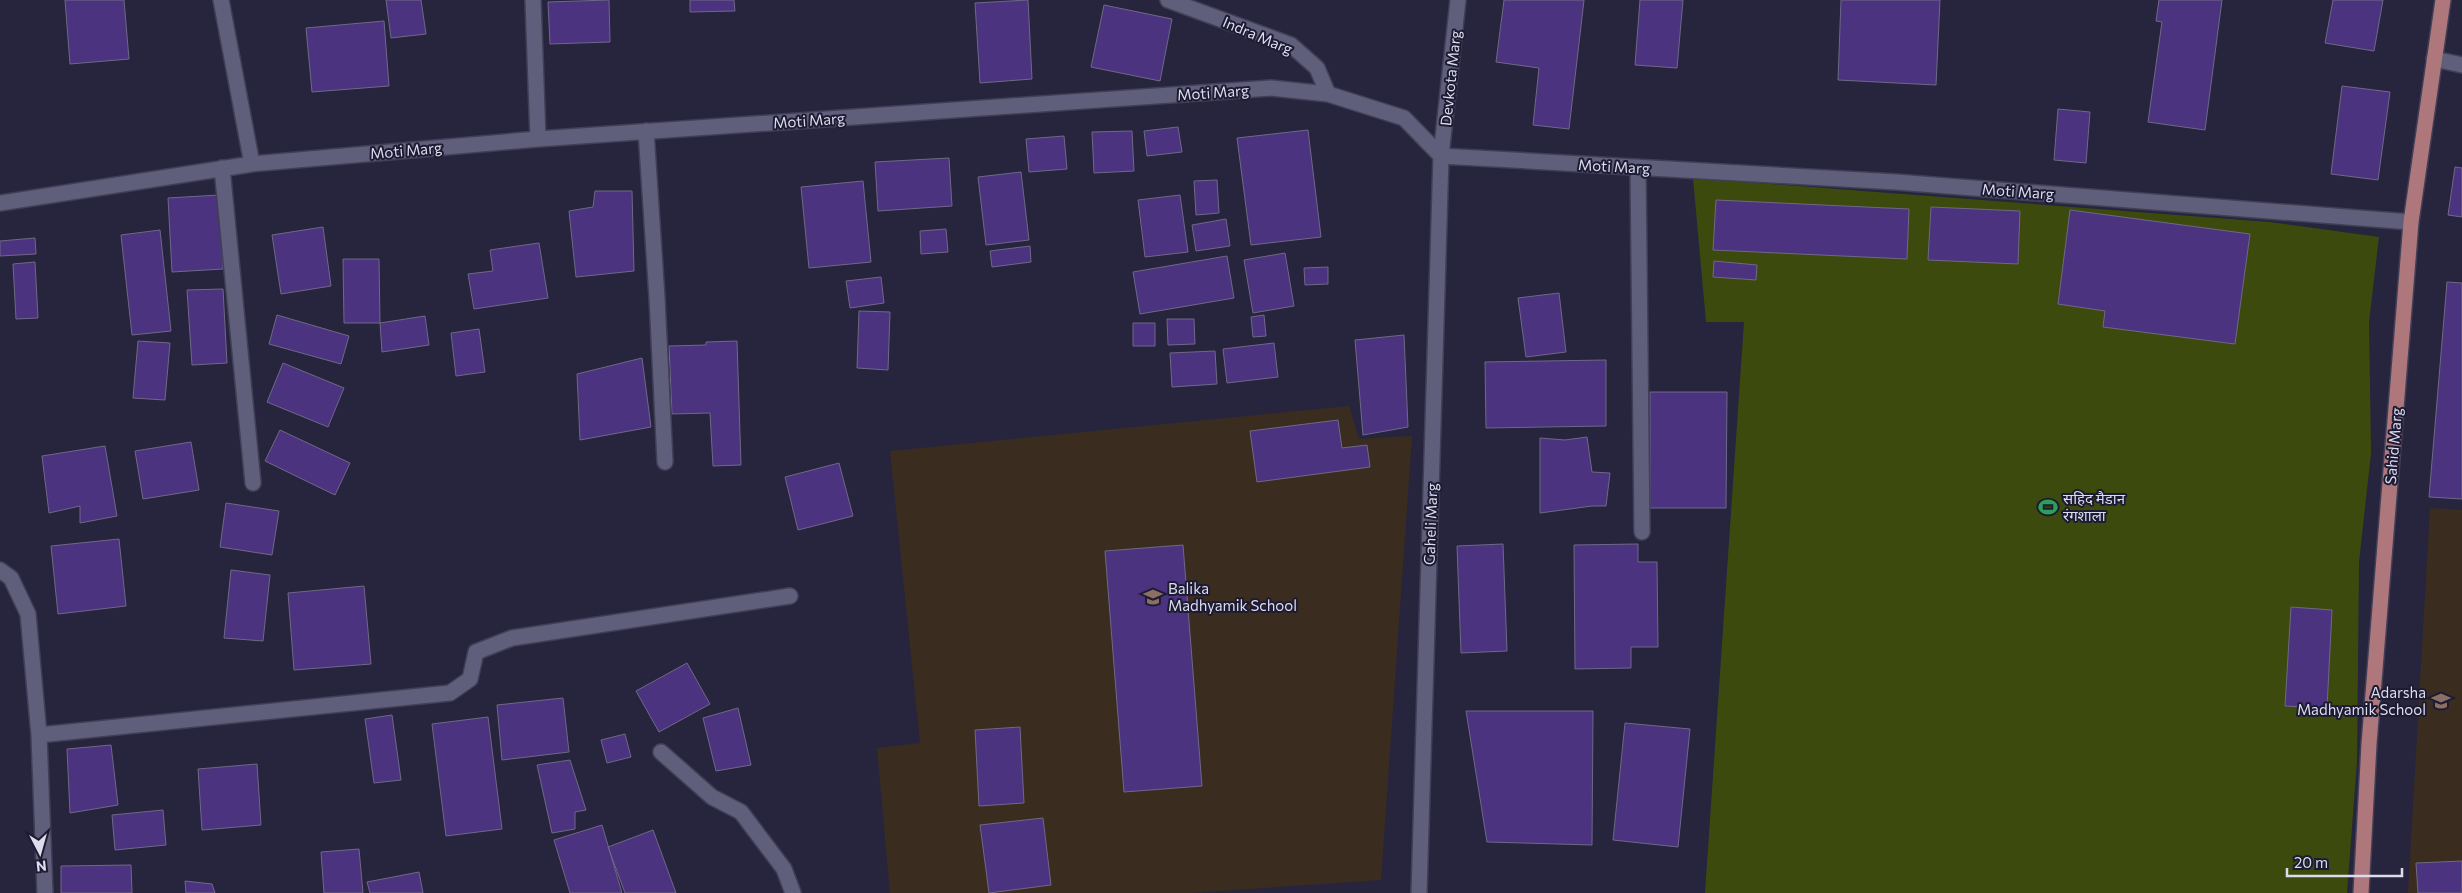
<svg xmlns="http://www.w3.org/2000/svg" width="2462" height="893" font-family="Commissioner,'Noto Sans Devanagari',sans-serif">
<rect width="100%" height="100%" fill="#27253e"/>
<path fill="#3a2d1f" d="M1349,406L1359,439L1412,436L1381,880L1191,893H890L877,748L920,743L890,451Z
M2430,508L2462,510V893H2408Z"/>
<path fill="#3c4b0d" d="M1693,178L2269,222L2379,237L2369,322L2371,453L2359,562L2357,761L2347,893H1705L1744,322H1706Z"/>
<path fill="#4b337f" stroke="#6f6886" d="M65,0H124L129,59L70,64Z
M386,0H421L426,34L391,38Z
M609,0L610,42L550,44L548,2Z
M690,0H734L735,11L690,12Z
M1028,0L1032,79L980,83L975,3Z
M1504,0H1584L1569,129L1533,125L1539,68L1496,62Z
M1640,0H1683L1677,68L1635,65Z
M1841,0H1940L1936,85L1838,80Z
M2159,0H2222L2205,130L2148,122L2162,22L2156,21Z
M2333,0H2383L2374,51L2325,43Z
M1104,5L1172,19L1160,81L1091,67Z
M384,21L389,86L312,92L306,28Z
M2342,86L2390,92L2378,180L2331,174Z
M2058,109L2090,112L2086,163L2054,160Z
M1178,127L1182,152L1147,156L1144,131Z
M1308,130L1321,237L1251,245L1237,138Z
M1132,131L1134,171L1094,173L1092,132Z
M1064,136L1067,169L1029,172L1026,139Z
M949,158L952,206L878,211L875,162Z
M2455,167L2462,168V217L2448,215Z
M1021,172L1029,240L986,245L978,177Z
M1217,180L1219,213L1196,215L1194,181Z
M863,181L871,262L809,268L801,187Z
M595,191H632L634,271L576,277L569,211L593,207Z
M219,195L223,269L172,272L168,198Z
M1180,195L1188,252L1145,257L1138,200Z
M1716,200L1909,209L1907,259L1713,250Z
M1931,207L2020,211L2018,264L1928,260Z
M2070,210L2250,234L2235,344L2103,327L2105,311L2058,304Z
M1226,219L1230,246L1196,251L1192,225Z
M323,227L331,286L281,294L272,235Z
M946,229L948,252L921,254L920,231Z
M160,230L171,331L132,335L121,235Z
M35,238L36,254L0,256V241Z
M539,243L548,298L474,309L468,274L493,271L490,250Z
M1030,246L1031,262L992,267L990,251Z
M1285,253L1294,306L1253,313L1244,260Z
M1227,256L1234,298L1140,314L1133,272Z
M343,259H379L380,323H344Z
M1714,261L1757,265L1756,280L1713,277Z
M35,262L38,318L16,319L13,264Z
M1328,267V284L1305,285L1304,268Z
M881,277L884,303L850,308L846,281Z
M2447,282L2462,283V499L2429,497Z
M223,289L227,363L192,365L187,290Z
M1559,293L1566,352L1526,357L1518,298Z
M859,311L890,312L888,370L857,368Z
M277,315L349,336L341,364L269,344Z
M1264,315L1266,336L1253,337L1251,317Z
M425,316L429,345L382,352L380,323Z
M1167,319H1194L1195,344L1168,345Z
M1133,323H1155V346H1133Z
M479,329L485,372L456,376L451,333Z
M1404,335L1408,427L1363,435L1355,340Z
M138,341L170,343L165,400L133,398Z
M737,341L741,465L713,466L710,413L672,414L669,346L706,345V342Z
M1274,343L1278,377L1227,383L1223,349Z
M1215,351L1217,384L1172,387L1170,353Z
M642,358L651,427L580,440L577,374Z
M1606,360V426L1486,428L1485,362Z
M283,363L344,388L328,427L267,402Z
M1650,392H1727L1726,508H1650Z
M1338,420L1342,448L1367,445L1370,467L1257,482L1250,431Z
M280,430L350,463L335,495L265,461Z
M1587,437L1592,472L1610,473L1606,506H1592L1540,513V438L1565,440Z
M191,442L199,490L143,499L135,451Z
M105,446L117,516L80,523V506L49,513L42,456Z
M839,463L853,516L798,530L785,477Z
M226,503L279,511L272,555L220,547Z
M119,539L126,606L58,614L51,546Z
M1503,544L1507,651L1461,653L1457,546Z
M1638,544V562H1657L1658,647H1631V668L1575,669L1574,545Z
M1183,545L1202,786L1124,792L1105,551Z
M231,570L270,575L263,641L224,638Z
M364,586L371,664L294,670L288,593Z
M2291,607L2332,610L2327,708L2285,706Z
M687,663L710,704L659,732L636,691Z
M563,698L569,752L502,760L497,705Z
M738,708L751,765L716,771L703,718Z
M1466,711H1593L1592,845L1487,842Z
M392,715L401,780L374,783L365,719Z
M488,717L502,829L446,836L432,724Z
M1625,723L1690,729L1678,847L1613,840Z
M1020,727L1024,803L979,806L975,730Z
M625,734L631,757L607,763L601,740Z
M111,745L118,805L70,813L67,749Z
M570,760L586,810L575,812V829L552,833L537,765Z
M257,764L261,825L202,830L198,769Z
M163,810L166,845L115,850L112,815Z
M1043,818L1051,885L989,893L980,825Z
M602,825L622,893H570L554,840Z
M653,830L676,893H625L608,847Z
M359,849L363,893H324L321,852Z
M2462,861V893H2418L2416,863Z
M131,865L132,893H61V866Z
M419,872L423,893H370L367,882Z
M185,881L212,884L215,893H186Z"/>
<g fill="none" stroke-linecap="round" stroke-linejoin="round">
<g stroke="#413f55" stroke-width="18">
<path id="minor" d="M221,0L252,164
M533,0L538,139
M1168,0L1291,45L1317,68L1328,94
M2434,59L2462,65
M646,131L657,298L665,462
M1638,167L1642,532
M222,168L253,483
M0,203L252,164L538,139L1271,88L1328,94L1404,118L1441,156L1896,182L2411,222
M0,570L11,578L28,614L39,735L45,893
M39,735L450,693L470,679L476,652L512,638L790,596
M661,752L712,797L741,812L784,869L793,893
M1419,893L1441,156L1458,0"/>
</g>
<g stroke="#413f55" stroke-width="18">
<path id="major" d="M2361,893L2369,744L2411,222L2443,0"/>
</g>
<use href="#minor" stroke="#5f5e7b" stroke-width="15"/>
<use href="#major" stroke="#ad777c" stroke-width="15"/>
</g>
<defs>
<g id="stadium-bare" transform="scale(1.5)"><path d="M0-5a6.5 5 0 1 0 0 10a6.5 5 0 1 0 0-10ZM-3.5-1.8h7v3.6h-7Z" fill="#2e9e5b" stroke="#1d1b34" stroke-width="2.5" paint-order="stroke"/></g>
<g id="school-bare" transform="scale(1.5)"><path d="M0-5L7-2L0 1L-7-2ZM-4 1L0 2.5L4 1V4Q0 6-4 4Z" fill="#8d6e63" stroke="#1d1b34" stroke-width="2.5" paint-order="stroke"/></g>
</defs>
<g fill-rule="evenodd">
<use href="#stadium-bare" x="2048" y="507"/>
<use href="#school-bare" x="1153" y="597"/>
<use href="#school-bare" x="2441" y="701"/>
</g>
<g text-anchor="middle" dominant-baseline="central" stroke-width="4" stroke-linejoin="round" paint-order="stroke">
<g font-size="15" fill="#dcdced" stroke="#1d1b34">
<text transform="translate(1258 35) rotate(23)">Indra Marg</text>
<text transform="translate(1450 78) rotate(-84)">Devkota Marg</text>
<text transform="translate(1213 92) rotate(-4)">Moti Marg</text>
<text transform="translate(809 120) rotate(-4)">Moti Marg</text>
<text transform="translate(406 150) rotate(-5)">Moti Marg</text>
<text transform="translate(1614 166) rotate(3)">Moti Marg</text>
<text transform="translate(2018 191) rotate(4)">Moti Marg</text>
<text transform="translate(2393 446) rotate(-85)">Sahid Marg</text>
<text transform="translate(1430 524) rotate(-88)">Gaheli Marg</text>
</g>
<g font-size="15" fill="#dcdced" stroke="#1d1b34" text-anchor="start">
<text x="2063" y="498">सहिद मैडान<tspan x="2063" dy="17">रंगशाला</tspan></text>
<text x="1168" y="588">Balika<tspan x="1168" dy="17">Madhyamik School</tspan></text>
<text x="2426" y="692" text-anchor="end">Adarsha<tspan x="2426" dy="17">Madhyamik School</tspan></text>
</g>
</g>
<g transform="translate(40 853) rotate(174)" stroke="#1d1b34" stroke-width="4" paint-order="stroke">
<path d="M0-4L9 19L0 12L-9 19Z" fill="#dcdced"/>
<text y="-8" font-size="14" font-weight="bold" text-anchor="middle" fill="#dcdced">N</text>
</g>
<path d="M2287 868v8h115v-8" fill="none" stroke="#dcdced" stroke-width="2.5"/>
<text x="2294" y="868" font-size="15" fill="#dcdced" stroke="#1d1b34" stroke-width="4" paint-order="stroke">20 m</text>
</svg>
